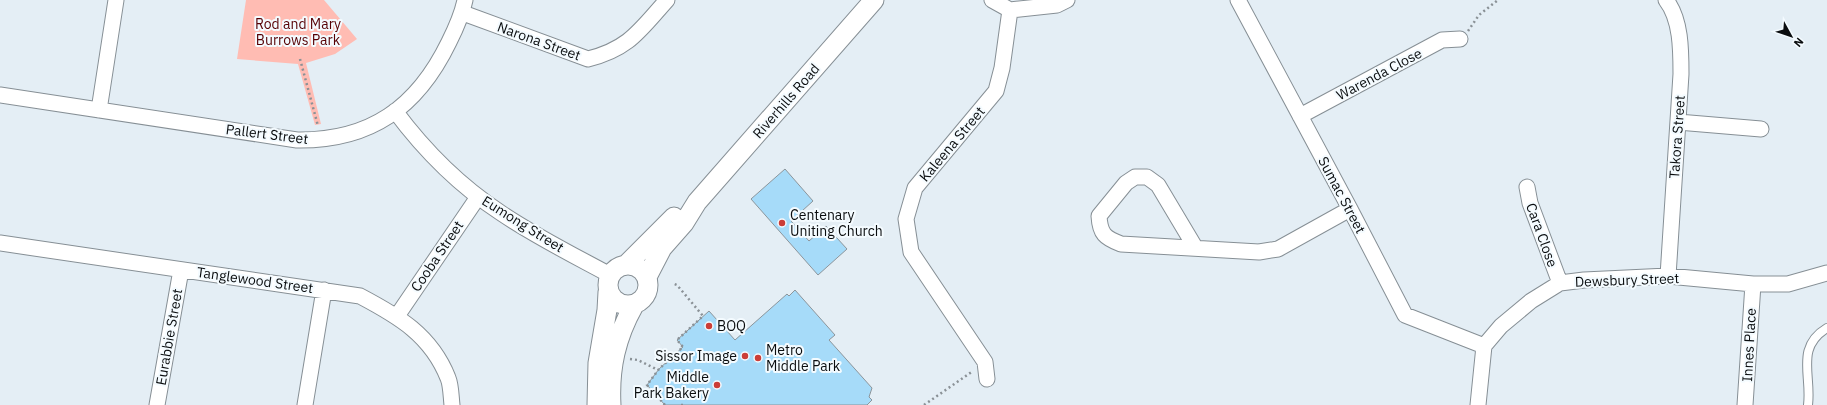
<svg xmlns="http://www.w3.org/2000/svg" width="1827" height="405" font-family="'IBM Plex Sans',sans-serif">
<rect width="100%" height="100%" fill="#e4eef5"/>
<path fill="#ffbcb3" d="M246,0H324L357,39L335,54L306,63L321,124L315,125L298,64L237,59Z"/>
<path fill="#a6dbf9" stroke="#8c959b" d="M785,169L813,201L791,221L809,241L826,226L847,249L818,275L751,199Z
M795,290L835,335L829,340L872,388L869,397L872,400L867,405H665L647,385L659,369L683,347L677,340L709,311L735,340L787,294L789,296Z"/>
<g fill="none" stroke-linecap="round" stroke-linejoin="round">
<g stroke="#868f95" stroke-width="10">
<path id="service" d="M1808,405C1812,376 1795,347 1827,328"/>
</g>
<g stroke="#868f95" stroke-width="17">
<path id="minor" d="M992,0L1010,10L1057,5L1067,0
M1238,0L1350,209L1405,315L1484,346
M1666,0C1681,19 1681,50 1681,74L1668,276
M463,13L588,59C629,49 640,30 667,0
M0,95L297,140C370,141 417,108 449,42C456,28 462,15 465,0
M99,110L116,0
M395,111C424,150 460,186 501,213C535,236 573,255 610,275
M1300,116L1442,40L1460,39
M1678,122L1761,129
M1527,187L1530,203L1560,283
M0,243L360,296C398,316 431,335 448,378C451,385 451,396 452,405
M1195,247L1158,185L1147,177H1135L1126,183L1099,216C1100,234 1105,238 1121,244L1259,252L1278,249L1350,209
M397,316L478,197
M987,379L985,362L911,252L906,219L915,188L996,91L1002,68L1010,10
M157,405L181,270
M305,405L324,290
M1478,405L1484,346L1501,326L1531,301L1560,283L1584,280L1668,276L1753,284H1788L1827,273
M1745,405L1753,284"/>
</g>
<g stroke="#868f95" stroke-width="21">
<path id="tertiary" d="M608 285a20 20 0 1 1 40 0a20 20 0 1 1-40 0Z
M626,265L674,217
M647,277L662,248L684,223L697,202L874,0
M597,405L598,363L607,310L608,292
M611,405C609,368 616,337 634,305"/>
</g>
<path stroke="#8a9196" stroke-width="2.5" stroke-dasharray="2 3" stroke-linecap="butt" d="M1468,31L1479,15L1498,0
M300,59L318,126
M630,359L638,360L658,370
M665,405L647,385L659,369L683,347L677,340L703,316L677,285L672,283
M681,405H683
M924,405L973,371"/>
<use href="#service" stroke="#fff" stroke-width="8"/>
<use href="#minor" stroke="#fff" stroke-width="15"/>
<use href="#tertiary" stroke="#fff" stroke-width="19"/>
</g>
<g fill="#cb3d37" stroke="#f4fbff" stroke-width="1.5">
<circle cx="782" cy="223" r="4"/>
<circle cx="709" cy="326" r="4"/>
<circle cx="745" cy="356" r="4"/>
<circle cx="758" cy="358" r="4"/>
<circle cx="717" cy="385" r="4"/>
</g>
<g text-anchor="middle" dominant-baseline="central" stroke-width="4" stroke-linejoin="round" paint-order="stroke">
<g font-size="14" fill="#560004" stroke="#f4fbff">
<text x="298" y="24">Rod and Mary<tspan x="298" dy="16">Burrows Park</tspan></text>
</g>
<g font-size="14" fill="#0a0d0f" stroke="#f4fbff">
<text transform="translate(539 41) rotate(20)">Narona Street</text>
<text transform="translate(1379 74) rotate(-28)">Warenda Close</text>
<text transform="translate(786 101) rotate(-49)">Riverhills Road</text>
<text transform="translate(267 134) rotate(7)">Pallert Street</text>
<text transform="translate(1677 137) rotate(-86)">Takora Street</text>
<text transform="translate(952 144) rotate(-50)">Kaleena Street</text>
<text transform="translate(1342 195) rotate(62)">Sumac Street</text>
<text transform="translate(523 224) rotate(32)">Eumong Street</text>
<text transform="translate(1542 235) rotate(70)">Cara Close</text>
<text transform="translate(437 256) rotate(-56)">Cooba Street</text>
<text transform="translate(255 280) rotate(8)">Tanglewood Street</text>
<text transform="translate(1627 280) rotate(-2)">Dewsbury Street</text>
<text transform="translate(169 337) rotate(-80)">Eurabbie Street</text>
<text transform="translate(1749 345) rotate(-87)">Innes Place</text>
</g>
<g font-size="14" fill="#0a0d0f" stroke="#f4fbff" text-anchor="start">
<text x="790" y="215">Centenary<tspan x="790" dy="16">Uniting Church</tspan></text>
<text x="717" y="326">BOQ</text>
<text x="766" y="350">Metro<tspan x="766" dy="16">Middle Park</tspan></text>
<text x="737" y="356" text-anchor="end">Sissor Image</text>
<text x="709" y="377" text-anchor="end">Middle<tspan x="709" dy="16">Park Bakery</tspan></text>
</g>
</g>
<g transform="translate(1791 36) rotate(130)" stroke="#f4fbff" stroke-width="3" paint-order="stroke">
<path d="M0-3L7 15L0 10L-7 15Z" fill="#0a0d0f"/>
<text y="-6" font-size="11" font-weight="bold" text-anchor="middle" fill="#0a0d0f">N</text>
</g>
</svg>
